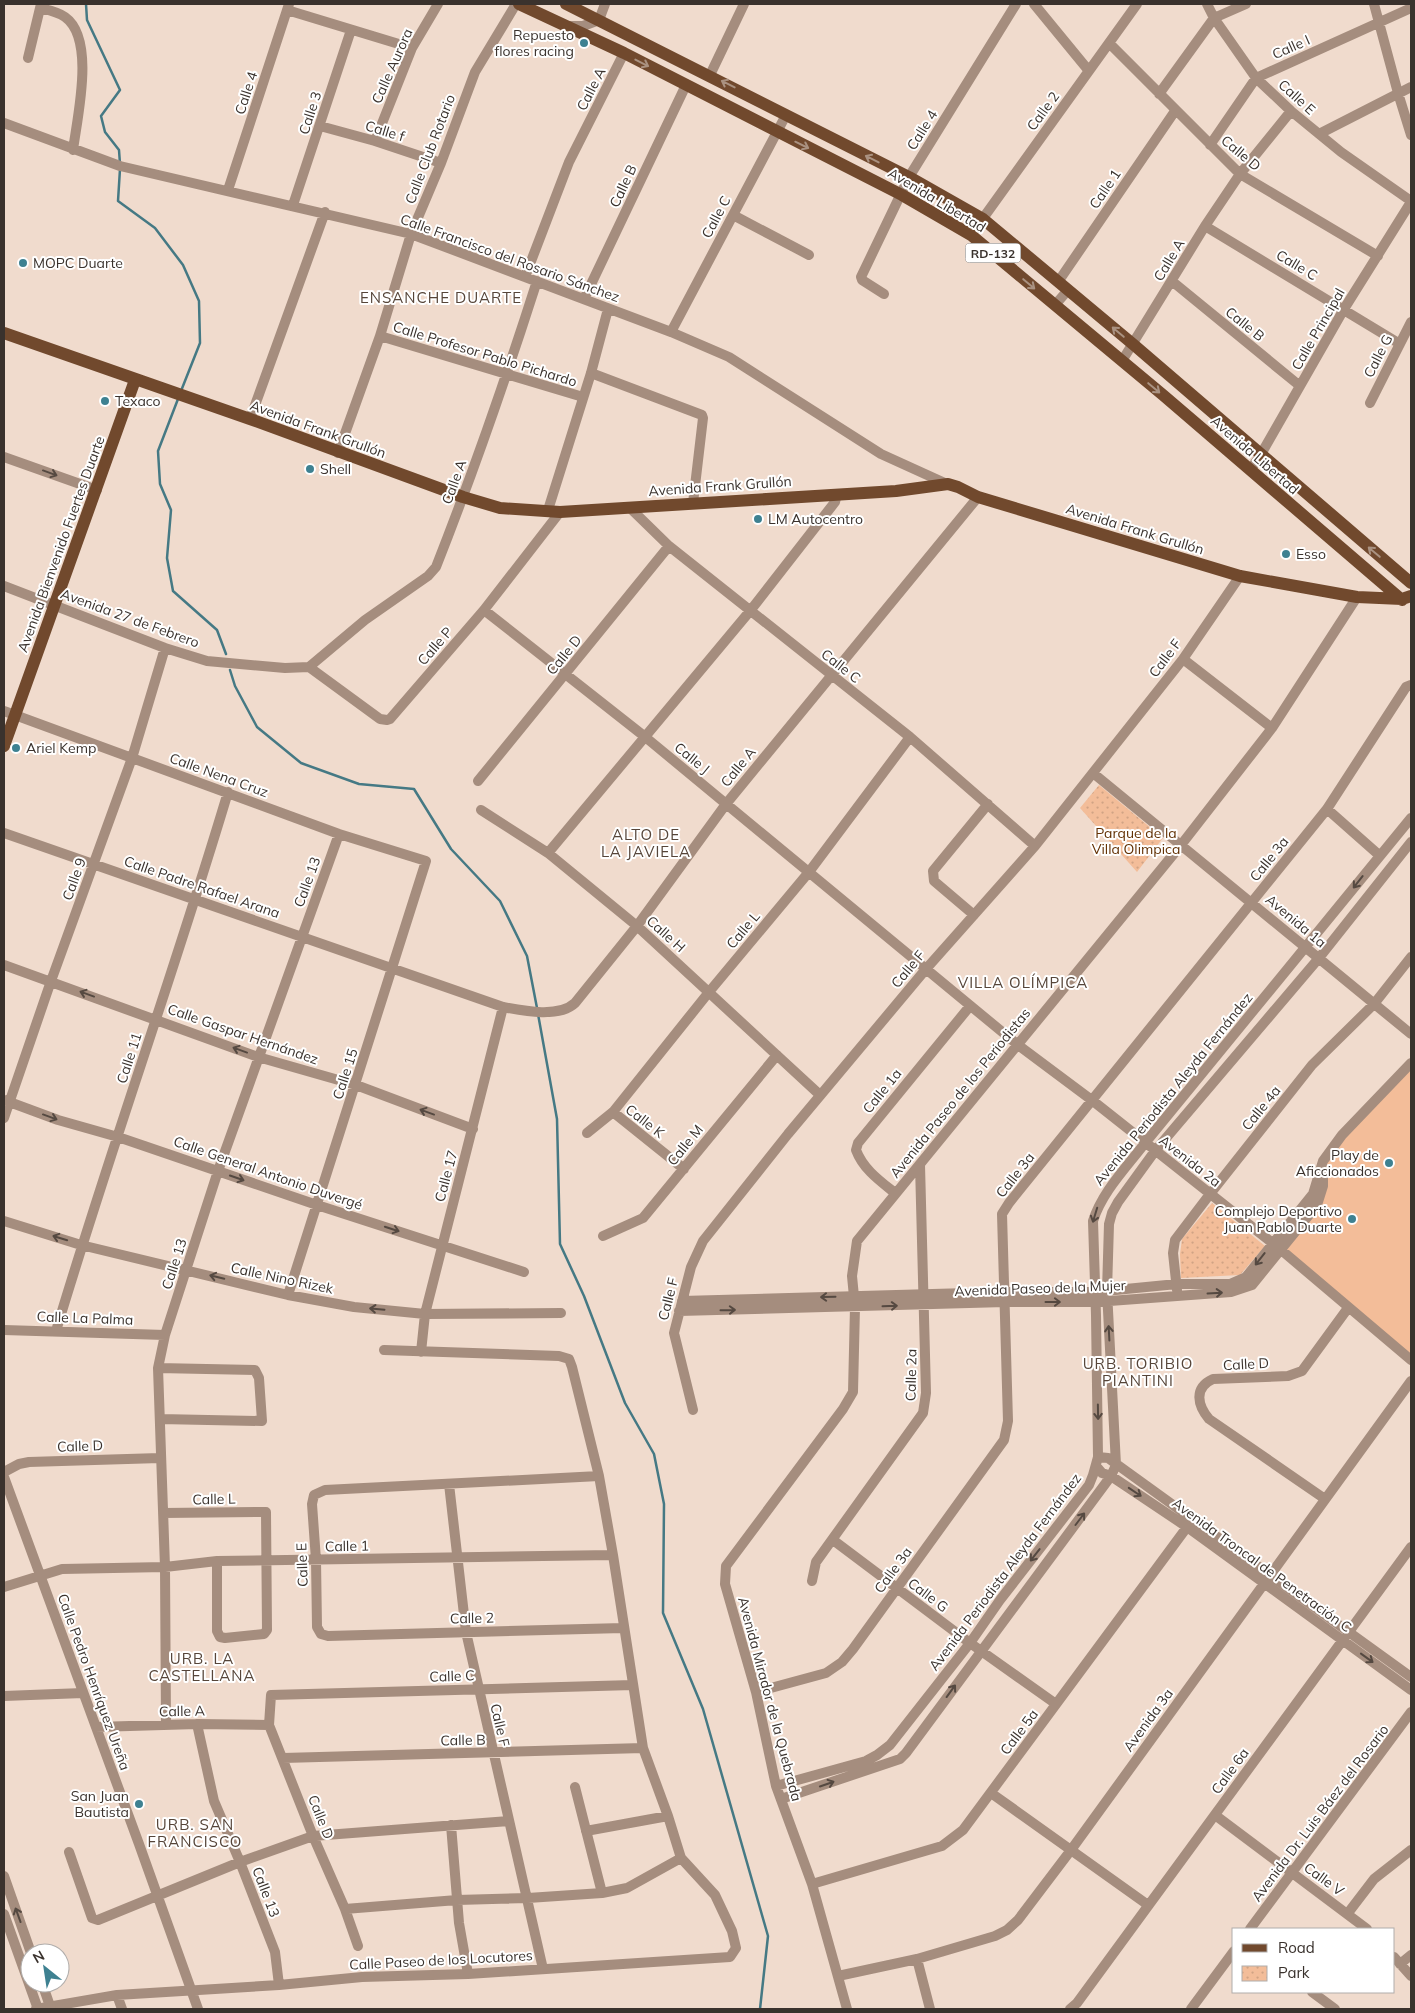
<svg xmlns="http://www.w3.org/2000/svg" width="1415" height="2013" font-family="Mulish,sans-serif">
<defs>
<pattern id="park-dots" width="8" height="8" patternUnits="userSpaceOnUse" patternTransform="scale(1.25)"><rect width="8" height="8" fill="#f3bd99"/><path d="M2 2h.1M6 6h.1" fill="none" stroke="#d1a384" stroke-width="1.8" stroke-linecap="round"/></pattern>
</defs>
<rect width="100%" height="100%" fill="#f0dbcd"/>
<path fill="url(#park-dots)" d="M1099,785L1163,838L1137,872L1080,808Z
M1212,1203L1265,1246L1240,1275L1181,1278L1180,1254L1182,1239Z"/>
<path fill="#f3bd99" d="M1411,1062V1356L1272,1244L1313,1194L1323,1161Z"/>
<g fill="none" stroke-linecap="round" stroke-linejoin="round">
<path stroke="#457984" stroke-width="2.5" d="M86,4L87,20L120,90L101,116L105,132L119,150L120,164
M120,169L118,201L155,228L183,265L199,301L200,343L181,391
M178,399L158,451L160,484L171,510L167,558L173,591L217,630L226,654
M230,670L235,686L257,727L301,763L359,784L414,789L451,849L500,901L527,956L537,1008
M538,1014L557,1119L560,1244L584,1296L625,1403L654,1454L664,1504L663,1613L703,1709L768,1936L760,2009"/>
<path stroke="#a58d7e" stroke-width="10" d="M1034,4L1089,71
M1207,4L1214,18L1256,78L1291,111L1341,152L1411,201
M1374,4L1398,93L1411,135
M40,8C48,10 58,12 65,17C96,39 77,118 73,150
M287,10L412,48
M568,26H583L599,20L605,4
M1109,43L1240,174L1378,256
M28,58L41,4
M710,75L744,4
M1159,94L1214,18L1246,4
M4,123L120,166L411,234L671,332L729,357L881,454L947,484
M320,126L375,141L441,163
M1319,134L1411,87
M375,141L412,48L438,4
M1210,145L1256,78L1411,8
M228,190L289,4
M293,205L351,30
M733,215L809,255
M1205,226L1400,344
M971,235L1137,4
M525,277L569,162L624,53
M1058,282L1175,111
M1173,282L1300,386
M884,294L862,280L861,277L909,177L1016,4
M584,299L686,85
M1055,305L1068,290
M671,332L786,115
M380,336L583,397
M1122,361L1205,226L1240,174L1291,111
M591,373L702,415L703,418L693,503
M1370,403L1411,322
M250,419L325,212
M338,453L380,336L411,234L441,163L475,72L516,4
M4,457L97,490
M1250,470L1260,456L1344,309L1411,202
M629,507L669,546L910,737L1035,846
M548,510L591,373L608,309
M4,586L165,648L207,661L285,668L309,667
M484,610L644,736L1018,1045L1093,1101L1280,1249L1411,1360
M1183,659L1272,728
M309,667L365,620L428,576L436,567C473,473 506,378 537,281
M309,667L380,719L387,720L390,719L484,610L560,512
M4,711L339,834L426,861L288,1295
M1093,773L1411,1034
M478,781L669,546
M1327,809L1379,855
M481,810L548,853L637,926L820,1095
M4,833L503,1007C524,1011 559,1018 575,1003L637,926L726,804L978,497
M548,853L750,611L835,502L837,494
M974,915L934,881L933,871L988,804
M4,965L258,1057L356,1085L473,1129
M4,1100L58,1120L118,1137L317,1205L524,1272
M613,1112L684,1169
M4,1118L51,981L132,758L165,648
M587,1133L613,1112L709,992L809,872L910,737
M895,1193C880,1181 863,1169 856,1150L858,1143L970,1006
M4,1221L81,1245L288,1295L354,1307L425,1314L561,1313
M603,1236L643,1218L777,1055
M1177,1290L1173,1253L1175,1240L1210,1194L1312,1065L1374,1004L1411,957
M682,1301L1004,1292H1095L1177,1284H1230L1246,1277L1313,1194L1323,1161L1342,1135L1411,1063
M679,1311L1005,1302H1096L1231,1292L1252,1285L1317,1205L1323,1186V1172
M4,1330L165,1335
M56,1331C110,1150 174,973 228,792
M421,1352L425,1314L503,1007
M158,1368L255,1370L259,1378L262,1421L160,1419
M693,1410L674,1333L691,1267L703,1241L788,1134L926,969L1035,846L1183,659L1240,576
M1098,1457L1108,1458L1411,1677
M1096,1466L1102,1473L1111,1476L1187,1527L1411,1690
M4,1472L19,1464L29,1462L160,1458
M599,1476L325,1490L314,1495L312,1504L316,1560L317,1627L321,1634L328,1636L623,1628
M4,1477L139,1844L198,2009
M449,1484L466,1632L543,1969
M1325,1499L1209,1419C1198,1406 1193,1388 1213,1379L1288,1376L1302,1371L1348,1308
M163,1513L266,1512L267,1630L264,1634L225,1638L220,1637L217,1631V1561
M833,1540L970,1643L1056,1704
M812,1581L816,1562L923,1413L926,1393L920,1165
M4,1587L62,1569L165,1567L217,1561L613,1555L599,1476L572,1367L569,1359L559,1356L384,1350
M756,1692L826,1673L842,1662L853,1649L1004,1440L1008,1421L1002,1214L1009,1203L1327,809L1406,687L1411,685
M4,1696L83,1693
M197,1724L214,1801L240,1862L275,1952L279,1985
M166,1725L165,1567L158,1368L165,1335L218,1171L339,834
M96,1727L197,1724L269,1725
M283,1758L643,1748
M776,1786L866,1761L877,1755L890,1745L970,1643L1000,1600L1089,1485L1093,1475L1098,1457L1096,1315L1093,1221C1102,1192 1126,1168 1145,1143L1411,818
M575,1787L602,1893
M991,1793L1148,1905
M781,1799L900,1759L906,1753L1111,1476L1116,1465L1107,1291L1109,1224L1112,1213L1118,1202L1155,1151L1319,958L1411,842
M1215,1815L1367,1929
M451,1825L459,1923L468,1974
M586,1831L668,1816
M69,1852L92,1918L98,1920L240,1862L313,1836L509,1821
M812,1884L942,1846L963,1830L1193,1519
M345,1909L457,1900L528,1898L602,1893L627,1888L681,1858
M1348,1913L1374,1879L1411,1850
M1250,1929L1411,1712
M358,1946L345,1909L313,1836L269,1725L271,1695L633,1685
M1394,1957L1411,1976
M917,1959L930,2009
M1400,1964L1411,1955
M838,1976L917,1959L995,1936L1007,1930L1018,1920L1071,1850L1411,1381
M1312,1992L1335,2009
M117,1995L122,2009
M36,2009L117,1995L279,1985L362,1977L468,1974L730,1957L736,1948L732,1931L715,1895L681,1858L668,1816L643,1748L613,1555
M847,2009L812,1884L776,1786L756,1692L725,1584L726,1566L843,1409L853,1392L855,1307L852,1276L857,1241L1181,845L1272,728L1357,597
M1070,2009L1077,2003L1411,1547
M1191,2009L1234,1951"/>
<path stroke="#a58d7e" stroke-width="10" d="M4,1876L31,1953
M4,1914L38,2009
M42,1983L51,2009"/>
<path stroke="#71492d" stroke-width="12" d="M519,4L624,53L902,195L971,235L1163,395L1402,600
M566,4L909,177L983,219L1134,345L1411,583
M4,333L250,419L463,497L500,508L560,512L896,491L948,484L958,487L978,497L1240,576L1357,597L1402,599L1411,596
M4,746L135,380"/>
</g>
<defs><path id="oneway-shaft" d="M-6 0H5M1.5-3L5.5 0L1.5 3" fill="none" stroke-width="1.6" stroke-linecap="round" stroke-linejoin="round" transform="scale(1.25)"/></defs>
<g stroke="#aa9281">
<use href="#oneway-shaft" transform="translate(642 63) rotate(27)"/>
<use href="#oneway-shaft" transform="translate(728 84) rotate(-153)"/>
<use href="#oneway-shaft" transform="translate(802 145) rotate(26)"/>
<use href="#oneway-shaft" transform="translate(872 159) rotate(-153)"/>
<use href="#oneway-shaft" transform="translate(1029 284) rotate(40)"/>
<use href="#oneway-shaft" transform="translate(1118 332) rotate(-140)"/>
<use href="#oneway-shaft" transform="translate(1154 388) rotate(40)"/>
<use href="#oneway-shaft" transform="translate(1374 552) rotate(-140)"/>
</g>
<g stroke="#554941">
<use href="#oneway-shaft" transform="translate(50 473) rotate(20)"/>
<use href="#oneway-shaft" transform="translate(1358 882) rotate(128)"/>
<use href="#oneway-shaft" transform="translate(87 994) rotate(-160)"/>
<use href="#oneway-shaft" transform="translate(240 1050) rotate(-160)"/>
<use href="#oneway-shaft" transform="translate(427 1112) rotate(-160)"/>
<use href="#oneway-shaft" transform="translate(50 1117) rotate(20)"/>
<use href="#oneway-shaft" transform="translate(237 1178) rotate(19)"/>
<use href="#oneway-shaft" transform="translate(1095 1215) rotate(107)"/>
<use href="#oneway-shaft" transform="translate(392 1229) rotate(18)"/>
<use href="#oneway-shaft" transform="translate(60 1238) rotate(-163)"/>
<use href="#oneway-shaft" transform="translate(1260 1259) rotate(128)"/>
<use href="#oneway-shaft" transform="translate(217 1277) rotate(-166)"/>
<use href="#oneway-shaft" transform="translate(1215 1293) rotate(-3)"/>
<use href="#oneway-shaft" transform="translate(828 1297) rotate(179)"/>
<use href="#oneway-shaft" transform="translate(1053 1302)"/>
<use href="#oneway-shaft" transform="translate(890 1306) rotate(-2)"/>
<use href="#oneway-shaft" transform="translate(377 1309) rotate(-175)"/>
<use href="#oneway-shaft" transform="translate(728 1310) rotate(-1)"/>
<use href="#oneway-shaft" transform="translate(1109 1333) rotate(-93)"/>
<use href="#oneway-shaft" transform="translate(1098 1412) rotate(89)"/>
<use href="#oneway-shaft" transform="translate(1135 1492) rotate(34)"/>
<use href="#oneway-shaft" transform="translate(1080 1519) rotate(-53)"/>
<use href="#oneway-shaft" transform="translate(1035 1555) rotate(128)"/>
<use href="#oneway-shaft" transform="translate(1367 1658) rotate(36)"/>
<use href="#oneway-shaft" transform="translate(951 1691) rotate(-54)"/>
<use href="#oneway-shaft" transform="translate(827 1784) rotate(-19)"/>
<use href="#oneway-shaft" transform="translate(18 1915) rotate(-110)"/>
</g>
<g fill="#3e8191" stroke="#fff" stroke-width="2">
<circle cx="584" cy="43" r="5"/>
<circle cx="23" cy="263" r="5"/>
<circle cx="105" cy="401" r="5"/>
<circle cx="310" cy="469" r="5"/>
<circle cx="758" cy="519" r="5"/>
<circle cx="1286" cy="554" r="5"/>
<circle cx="16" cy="748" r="5"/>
<circle cx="1389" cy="1163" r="5"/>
<circle cx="1352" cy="1219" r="5"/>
<circle cx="139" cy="1804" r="5"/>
</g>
<g text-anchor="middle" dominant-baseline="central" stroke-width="4" stroke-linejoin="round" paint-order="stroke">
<rect fill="#fff" stroke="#75706c" stroke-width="1" x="965.5" y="243.5" width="55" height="19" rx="4"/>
<g font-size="12" font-weight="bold" fill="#3a322d">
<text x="993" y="253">RD-132</text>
</g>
<g font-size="14" fill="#3a322d" stroke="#fff" text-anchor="start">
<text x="574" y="35" text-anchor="end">Repuesto<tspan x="574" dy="16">flores racing</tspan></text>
<text x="33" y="263">MOPC Duarte</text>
<text x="115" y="401">Texaco</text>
<text x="320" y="469">Shell</text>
<text x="768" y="519">LM Autocentro</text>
<text x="1296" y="554">Esso</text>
<text x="26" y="748">Ariel Kemp</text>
<text x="1379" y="1155" text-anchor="end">Play de<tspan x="1379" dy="16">Aficcionados</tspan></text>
<text x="1342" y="1211" text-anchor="end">Complejo Deportivo<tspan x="1342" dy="16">Juan Pablo Duarte</tspan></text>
<text x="129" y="1796" text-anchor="end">San Juan<tspan x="129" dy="16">Bautista</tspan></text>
</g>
<g font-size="14" fill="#3a322d" stroke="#fff">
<text transform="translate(1291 47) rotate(-24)">Calle I</text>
<text transform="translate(392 66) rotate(-66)">Calle Aurora</text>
<text transform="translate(591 89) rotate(-63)">Calle A</text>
<text transform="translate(246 93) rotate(-72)">Calle 4</text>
<text transform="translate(1297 97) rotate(42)">Calle E</text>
<text transform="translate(1043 111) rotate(-54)">Calle 2</text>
<text transform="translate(310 113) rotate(-72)">Calle 3</text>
<text transform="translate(922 130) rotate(-58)">Calle 4</text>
<text transform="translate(385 131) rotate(17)">Calle f</text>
<text transform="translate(430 149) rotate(-69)">Calle Club Rotario</text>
<text transform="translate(1241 153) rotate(40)">Calle D</text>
<text transform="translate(623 186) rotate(-65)">Calle B</text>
<text transform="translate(1105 189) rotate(-56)">Calle 1</text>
<text transform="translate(937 200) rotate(31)">Avenida Libertad</text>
<text transform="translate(716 217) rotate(-62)">Calle C</text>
<text transform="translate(510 258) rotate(20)">Calle Francisco del Rosario Sánchez</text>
<text transform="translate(1169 260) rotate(-59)">Calle A</text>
<text transform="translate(1297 265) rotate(31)">Calle C</text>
<text transform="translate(1245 324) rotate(39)">Calle B</text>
<text transform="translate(1318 329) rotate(-60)">Calle Principal</text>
<text transform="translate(485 354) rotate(17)">Calle Profesor Pablo Pichardo</text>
<text transform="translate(1378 356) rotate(-63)">Calle G</text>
<text transform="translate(318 429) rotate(20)">Avenida Frank Grullón</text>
<text transform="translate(1255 455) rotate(41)">Avenida Libertad</text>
<text transform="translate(454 482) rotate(-70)">Calle A</text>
<text transform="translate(720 486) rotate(-4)">Avenida Frank Grullón</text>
<text transform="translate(1135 529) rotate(17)">Avenida Frank Grullón</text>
<text transform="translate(61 544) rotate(-70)">Avenida Bienvenido Fuertes Duarte</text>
<text transform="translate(130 618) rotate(20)">Avenida 27 de Febrero</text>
<text transform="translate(435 646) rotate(-49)">Calle P</text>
<text transform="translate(564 655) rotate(-51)">Calle D</text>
<text transform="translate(1165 658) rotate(-53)">Calle F</text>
<text transform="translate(841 666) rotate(38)">Calle C</text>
<text transform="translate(692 758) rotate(39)">Calle J</text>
<text transform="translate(738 767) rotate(-51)">Calle A</text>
<text transform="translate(219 775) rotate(20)">Calle Nena Cruz</text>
<text transform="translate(1269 859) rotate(-51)">Calle 3a</text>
<text transform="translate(74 879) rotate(-70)">Calle 9</text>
<text transform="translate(307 882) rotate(-70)">Calle 13</text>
<text transform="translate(202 887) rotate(19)">Calle Padre Rafael Arana</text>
<text transform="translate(1296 921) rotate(40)">Avenida 1a</text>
<text transform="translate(743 930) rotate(-50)">Calle L</text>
<text transform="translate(666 934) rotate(42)">Calle H</text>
<text transform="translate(908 969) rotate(-50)">Calle F</text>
<text transform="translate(243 1034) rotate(19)">Calle Gaspar Hernández</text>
<text transform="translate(129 1058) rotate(-72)">Calle 11</text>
<text transform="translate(345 1074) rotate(-72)">Calle 15</text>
<text transform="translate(1173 1089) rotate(-51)">Avenida Periodista Aleyda Fernández</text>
<text transform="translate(882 1091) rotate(-51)">Calle 1a</text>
<text transform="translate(960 1093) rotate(-51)">Avenida Paseo de los Periodistas</text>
<text transform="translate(1261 1108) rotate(-51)">Calle 4a</text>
<text transform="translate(645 1121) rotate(38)">Calle K</text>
<text transform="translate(685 1145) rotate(-51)">Calle M</text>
<text transform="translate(1190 1161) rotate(38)">Avenida 2a</text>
<text transform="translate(268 1173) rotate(19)">Calle General Antonio Duvergé</text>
<text transform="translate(1015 1175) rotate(-52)">Calle 3a</text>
<text transform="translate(446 1176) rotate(-75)">Calle 17</text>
<text transform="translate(174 1264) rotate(-72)">Calle 13</text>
<text transform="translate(282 1278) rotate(12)">Calle Nino Rizek</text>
<text transform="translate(1040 1288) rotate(-2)">Avenida Paseo de la Mujer</text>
<text transform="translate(668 1299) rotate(-76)">Calle F</text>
<text transform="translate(85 1318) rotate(2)">Calle La Palma</text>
<text transform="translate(1246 1364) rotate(-3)">Calle D</text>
<text transform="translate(911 1375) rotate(-89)">Calle 2a</text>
<text transform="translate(80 1446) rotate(-2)">Calle D</text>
<text transform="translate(214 1499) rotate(-1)">Calle L</text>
<text transform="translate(347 1546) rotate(-1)">Calle 1</text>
<text transform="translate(302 1565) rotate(-92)">Calle E</text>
<text transform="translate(1262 1565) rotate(36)">Avenida Troncal de Penetración C</text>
<text transform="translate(893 1570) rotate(-54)">Calle 3a</text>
<text transform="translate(1005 1572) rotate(-53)">Avenida Periodista Aleyda Fernández</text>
<text transform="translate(928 1595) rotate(37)">Calle G</text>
<text transform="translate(472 1618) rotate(-1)">Calle 2</text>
<text transform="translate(452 1676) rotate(-2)">Calle C</text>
<text transform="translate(94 1682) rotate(70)">Calle Pedro Henríquez Ureña</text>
<text transform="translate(770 1699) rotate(75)">Avenida Mirador de la Quebrada</text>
<text transform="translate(182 1711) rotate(-1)">Calle A</text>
<text transform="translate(1148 1720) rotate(-54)">Avenida 3a</text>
<text transform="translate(500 1725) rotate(77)">Calle F</text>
<text transform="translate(1019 1732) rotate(-53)">Calle 5a</text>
<text transform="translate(463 1740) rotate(-1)">Calle B</text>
<text transform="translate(1230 1771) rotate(-54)">Calle 6a</text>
<text transform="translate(1320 1813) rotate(-53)">Avenida Dr. Luis Báez del Rosario</text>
<text transform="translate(321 1817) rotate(68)">Calle D</text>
<text transform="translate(1324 1879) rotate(36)">Calle V</text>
<text transform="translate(266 1892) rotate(69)">Calle 13</text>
<text transform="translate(441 1960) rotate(-3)">Calle Paseo de los Locutores</text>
</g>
<g font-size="14" fill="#623003" stroke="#fff">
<text x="1136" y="833">Parque de la<tspan x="1136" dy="16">Villa Olimpica</tspan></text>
</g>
<g font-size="15" letter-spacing="1" fill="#564539" stroke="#fff">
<text x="441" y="297">ENSANCHE DUARTE</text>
<text x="646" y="834">ALTO DE<tspan x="646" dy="17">LA JAVIELA</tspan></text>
<text x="1023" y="982">VILLA OLÍMPICA</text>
<text x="1138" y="1363">URB. TORIBIO<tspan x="1138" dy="17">PIANTINI</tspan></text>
<text x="202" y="1658">URB. LA<tspan x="202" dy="17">CASTELLANA</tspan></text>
<text x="195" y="1824">URB. SAN<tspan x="195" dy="17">FRANCISCO</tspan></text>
</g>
</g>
<rect width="1415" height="2013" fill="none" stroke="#3a322d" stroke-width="10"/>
<rect x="1232" y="1928" width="162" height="65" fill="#ffffff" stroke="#b0adab"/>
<rect x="1242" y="1944" width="25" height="8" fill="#71492d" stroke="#b0adab"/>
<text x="1278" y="1953" font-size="15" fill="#3a322d">Road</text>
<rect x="1242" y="1966" width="25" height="15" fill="url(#park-dots)" stroke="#b0adab"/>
<text x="1278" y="1978" font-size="15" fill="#3a322d">Park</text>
<g transform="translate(45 1968) rotate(330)"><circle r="24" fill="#ffffff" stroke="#b0adab"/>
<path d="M0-4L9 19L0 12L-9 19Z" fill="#3e8191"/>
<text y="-8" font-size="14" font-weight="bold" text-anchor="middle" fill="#3a322d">N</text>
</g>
</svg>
